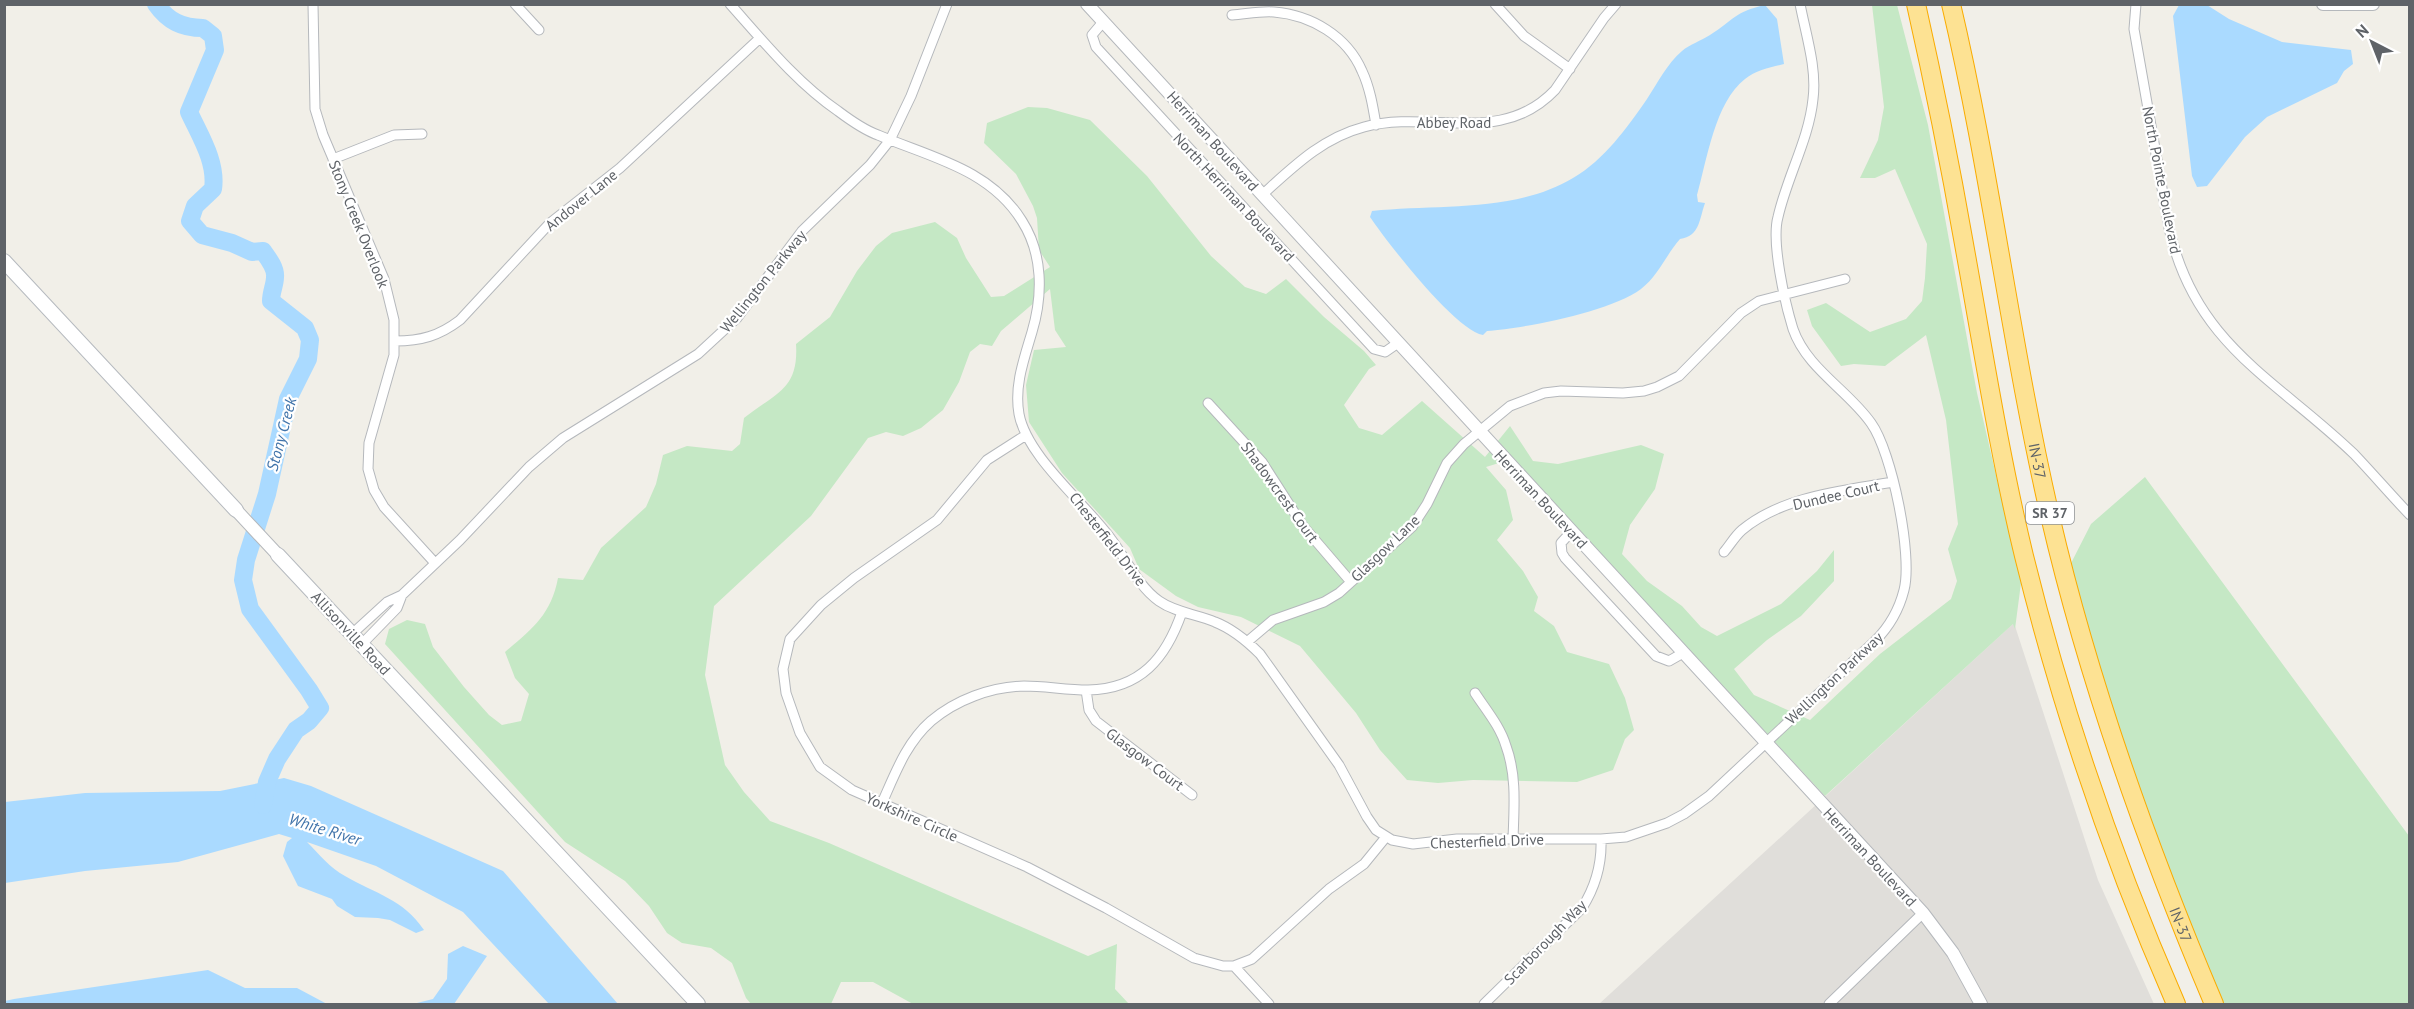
<svg xmlns="http://www.w3.org/2000/svg" width="2414" height="1009" font-family="'PT Sans',sans-serif">
<rect width="100%" height="100%" fill="#f1efe8"/>
<path fill="#e0deda" d="M2014,623L2098,880L2154,1004H1599Z"/>
<path fill="#c5e8c5" d="M1872,5H1897L1928,125L1977,393L2021,583L2015,629L2013,624L1825,796L1512,459L1486,467L1506,490L1513,520L1497,540L1523,571L1538,597L1534,611L1554,626L1567,652L1609,664L1625,698L1634,730L1625,739L1613,770L1577,782L1473,780L1438,783L1407,780L1380,750L1356,713L1300,646L1241,617L1198,607L1176,596L1139,569L1130,548L1062,473L1029,422L1026,385L1034,350L1066,347L1055,330L1050,289L1001,331L992,346L980,344L970,352L959,382L943,410L921,428L903,436L886,432L868,438L811,516L714,606L705,675L725,765L744,792L770,821L829,843L1088,956L1117,944L1115,989L1129,1004H913L873,982H841L831,1004H751L746,998L732,963L711,948L682,943L667,933L649,906L625,881L565,842L385,644L389,629L407,620L425,624L433,647L464,687L489,715L502,725L521,721L529,694L515,678L505,652C532,629 551,615 558,578L583,580L601,548L646,507L656,484L663,455L687,446L732,451L740,444L744,418C775,393 799,390 796,344L830,317L857,271L876,246L892,233L935,222L957,238L966,258L991,297L1004,296L1050,267L1039,250L1037,218L1033,206L1016,174L984,143L987,123L1028,107L1047,108L1090,120L1147,176L1211,256L1245,287L1266,294L1286,279L1324,317L1364,351L1376,365L1369,369L1344,405L1359,428L1382,435L1422,401L1485,457L1510,426L1533,461L1558,464L1641,445L1664,454L1655,489L1630,525L1622,554L1647,581L1682,606L1701,627L1717,636L1781,604L1817,571L1834,550V581L1801,616L1767,640L1734,669L1754,695L1810,720L1880,654L1951,599L1957,581L1948,549L1958,524L1946,420L1926,335L1885,366L1854,364L1841,366L1812,326L1807,310L1826,303L1870,332L1906,319L1922,301L1925,278L1927,244L1895,169L1875,178H1860L1878,140L1884,107Z
M2145,477L2409,836V1004H2220L2157,864L2065,575L2091,524Z"/>
<path fill="#aadaff" d="M1765,5L1777,19L1784,64C1771,67 1756,70 1745,79C1715,102 1707,160 1697,195L1698,202L1705,203C1699,220 1700,236 1680,239C1666,255 1658,276 1641,289C1610,312 1526,328 1487,331L1483,335C1455,330 1387,242 1370,217L1372,211C1437,204 1515,213 1573,178C1604,160 1627,128 1647,99C1658,82 1667,64 1682,51C1690,44 1701,41 1710,35C1734,20 1734,12 1765,5Z
M2179,5H2207L2229,19L2282,42L2351,50L2353,64L2344,71L2337,83L2267,117L2245,137L2207,186L2197,187L2192,176L2173,16Z
M284,778L311,786L503,871L618,1004H549L463,912L376,866L307,842C319,854 330,868 345,876C376,894 403,899 424,930L416,933L390,920L378,918L355,917L337,906L332,899L298,886L283,856L287,842L292,838L279,834L178,862L85,871L5,883V802L85,793L220,791Z
M463,946L487,956L454,1004H413L433,999L447,979L448,954Z
M208,970L245,988H297L327,1004H5V1001L14,999Z"/>
<g fill="none" stroke-linecap="round" stroke-linejoin="round">
<path stroke="#aadaff" stroke-width="18" d="M156,4C168,21 182,28 203,28L213,36L215,50L189,112C200,136 217,162 213,189L195,206L190,221L202,235L232,243L252,252L263,251C268,258 276,268 275,277C275,285 271,292 271,301L305,328L310,340L308,359L288,399L267,494L246,560L243,580L250,609L309,690L320,708L309,721L296,730L277,759L267,782L263,805"/>
<g stroke="#b5b8bc" stroke-width="11">
<path id="minor" d="M313,4L315,109L323,135L384,279L394,320V355L369,443L368,469L374,490L384,507L435,563
M515,4L539,30
M730,4C763,41 797,83 838,111C850,120 864,130 878,135C930,157 990,169 1022,221C1043,254 1043,295 1032,332C1024,359 1014,386 1019,414C1027,457 1085,503 1111,539C1127,560 1138,586 1159,601C1176,613 1197,614 1215,622C1233,629 1247,641 1260,654L1339,765L1367,817L1376,830L1392,840L1413,844L1457,839H1601L1626,837L1667,823L1684,814L1709,796L1875,641C1889,627 1899,610 1904,590C1913,556 1892,452 1871,423C1848,390 1807,369 1793,329C1785,303 1771,242 1778,217C1787,177 1809,139 1813,99C1817,68 1806,35 1800,4
M1495,4L1524,36L1570,69
M2136,4L2134,29L2169,228C2195,345 2276,379 2354,454C2373,474 2391,495 2410,515
M1232,15C1246,14 1260,11 1274,12C1311,15 1347,36 1362,71C1370,88 1373,107 1376,125
M1103,22L1092,35L1096,47L1374,349L1385,352L1398,343
M333,159L394,135L422,134
M1262,195C1293,167 1322,138 1364,127C1430,109 1501,147 1555,90L1604,18L1616,4
M395,341C421,341 439,336 460,320L550,223L620,168L760,38
M1208,403L1262,462L1303,526L1351,582
M1026,435L987,460L937,520L854,578L821,605L790,639L783,669L786,693L800,733L820,767L852,790L1027,867L1106,908L1194,958L1223,966H1234L1252,959L1329,889L1364,864L1386,837
M1571,532L1561,543L1562,553L1565,558L1656,656L1669,661L1683,653
M1724,552C1730,545 1735,536 1742,530C1783,496 1842,491 1893,482
M352,634L387,602L402,595L460,540L529,467L563,438L698,354L737,318L802,231L870,165L890,140L911,96L947,4
M1247,642L1273,620L1324,602L1339,593L1412,527L1427,504L1447,463L1464,444L1510,406L1544,393L1561,391L1623,393L1644,391L1657,387L1679,376L1741,313L1759,301L1845,279
M362,644L397,608L402,595
M1086,690L1089,710L1096,721L1192,795
M1475,693C1486,710 1500,726 1506,746C1517,776 1514,808 1513,839
M882,803C895,774 906,743 931,721C956,700 990,687 1024,686C1045,686 1066,690 1088,690C1141,689 1166,658 1182,612
M1234,966L1269,1004
M1484,1004L1582,908C1596,886 1602,865 1601,839
M1829,1004L1923,913"/>
</g>
<g stroke="#b5b8bc" stroke-width="14">
<path id="tertiary" d="M1087,4L1923,913L1953,953L1981,1004
M2323,4H2373
M236,510L278,555"/>
</g>
<g stroke="#b6babf" stroke-width="16">
<path id="secondary" d="M4,261L236,510
M278,555L698,1004"/>
</g>
<g stroke="#f9ab00" stroke-width="20">
<g id="motorway">
<path d="M1916,4C1934,84 1950,164 1964,244C1983,349 1999,453 2024,556C2062,710 2113,860 2176,1004"/>
<path id="s1" d="M1951,4C1991,174 2011,347 2050,516C2089,684 2147,846 2214,1004"/>
</g>
</g>
<use href="#minor" stroke="#fff" stroke-width="9"/>
<use href="#tertiary" stroke="#fff" stroke-width="12"/>
<use href="#secondary" stroke="#fff" stroke-width="14"/>
<use href="#motorway" stroke="#fde293" stroke-width="18"/>
</g>
<g text-anchor="middle" dominant-baseline="central" stroke-width="4.5" stroke-linejoin="round" paint-order="stroke">
<rect fill="#fff" stroke="#8f9295" stroke-width="1.5" x="2026" y="502" width="48" height="22" rx="4.5"/>
<g font-size="14" font-weight="bold" fill="#5f6368">
<text x="2050" y="513">SR 37</text>
</g>
<g font-size="15" fill="#5f6368" stroke="#fff">
<text x="1454" y="122">Abbey Road</text>
<text transform="translate(1213 141) rotate(48)">Herriman Boulevard</text>
<text transform="translate(2162 180) rotate(79)">North Pointe Boulevard</text>
<text transform="translate(1234 197) rotate(47)">North Herriman Boulevard</text>
<text transform="translate(581 200) rotate(-39)">Andover Lane</text>
<text transform="translate(359 224) rotate(68)">Stony Creek Overlook</text>
<text transform="translate(763 281) rotate(-51)">Wellington Parkway</text>
<text stroke="none"><textPath href="#s1" startOffset="465">IN-37</textPath></text>
<text transform="translate(1280 492) rotate(54)">Shadowcrest Court</text>
<text transform="translate(1836 495) rotate(-13)">Dundee Court</text>
<text transform="translate(1541 499) rotate(47)">Herriman Boulevard</text>
<text transform="translate(1108 539) rotate(52)">Chesterfield Drive</text>
<text transform="translate(1385 548) rotate(-44)">Glasgow Lane</text>
<text transform="translate(351 633) rotate(47)">Allisonville Road</text>
<text transform="translate(1834 678) rotate(-43)">Wellington Parkway</text>
<text transform="translate(1145 759) rotate(37)">Glasgow Court</text>
<text transform="translate(912 817) rotate(24)">Yorkshire Circle</text>
<text transform="translate(1487 841) rotate(-2)">Chesterfield Drive</text>
<text transform="translate(1870 857) rotate(47)">Herriman Boulevard</text>
<text stroke="none"><textPath href="#s1" startOffset="951">IN-37</textPath></text>
<text transform="translate(1545 942) rotate(-46)">Scarborough Way</text>
</g>
<g font-size="16" font-style="italic" fill="#4174aa" stroke="#fff">
<text transform="translate(281 434) rotate(-75)">Stony Creek</text>
<text transform="translate(325 829) rotate(17)">White River</text>
</g>
</g>
<rect width="2414" height="1009" fill="none" stroke="#5f6368" stroke-width="12"/>
<g transform="translate(2372 42) rotate(318)" stroke="#ffffff" stroke-width="4.5" paint-order="stroke">
<path d="M0-4.5L10 22L0 15L-10 22Z" fill="#5f6368"/>
<text y="-9" font-size="16" font-weight="bold" text-anchor="middle" fill="#5f6368">N</text>
</g>
</svg>
